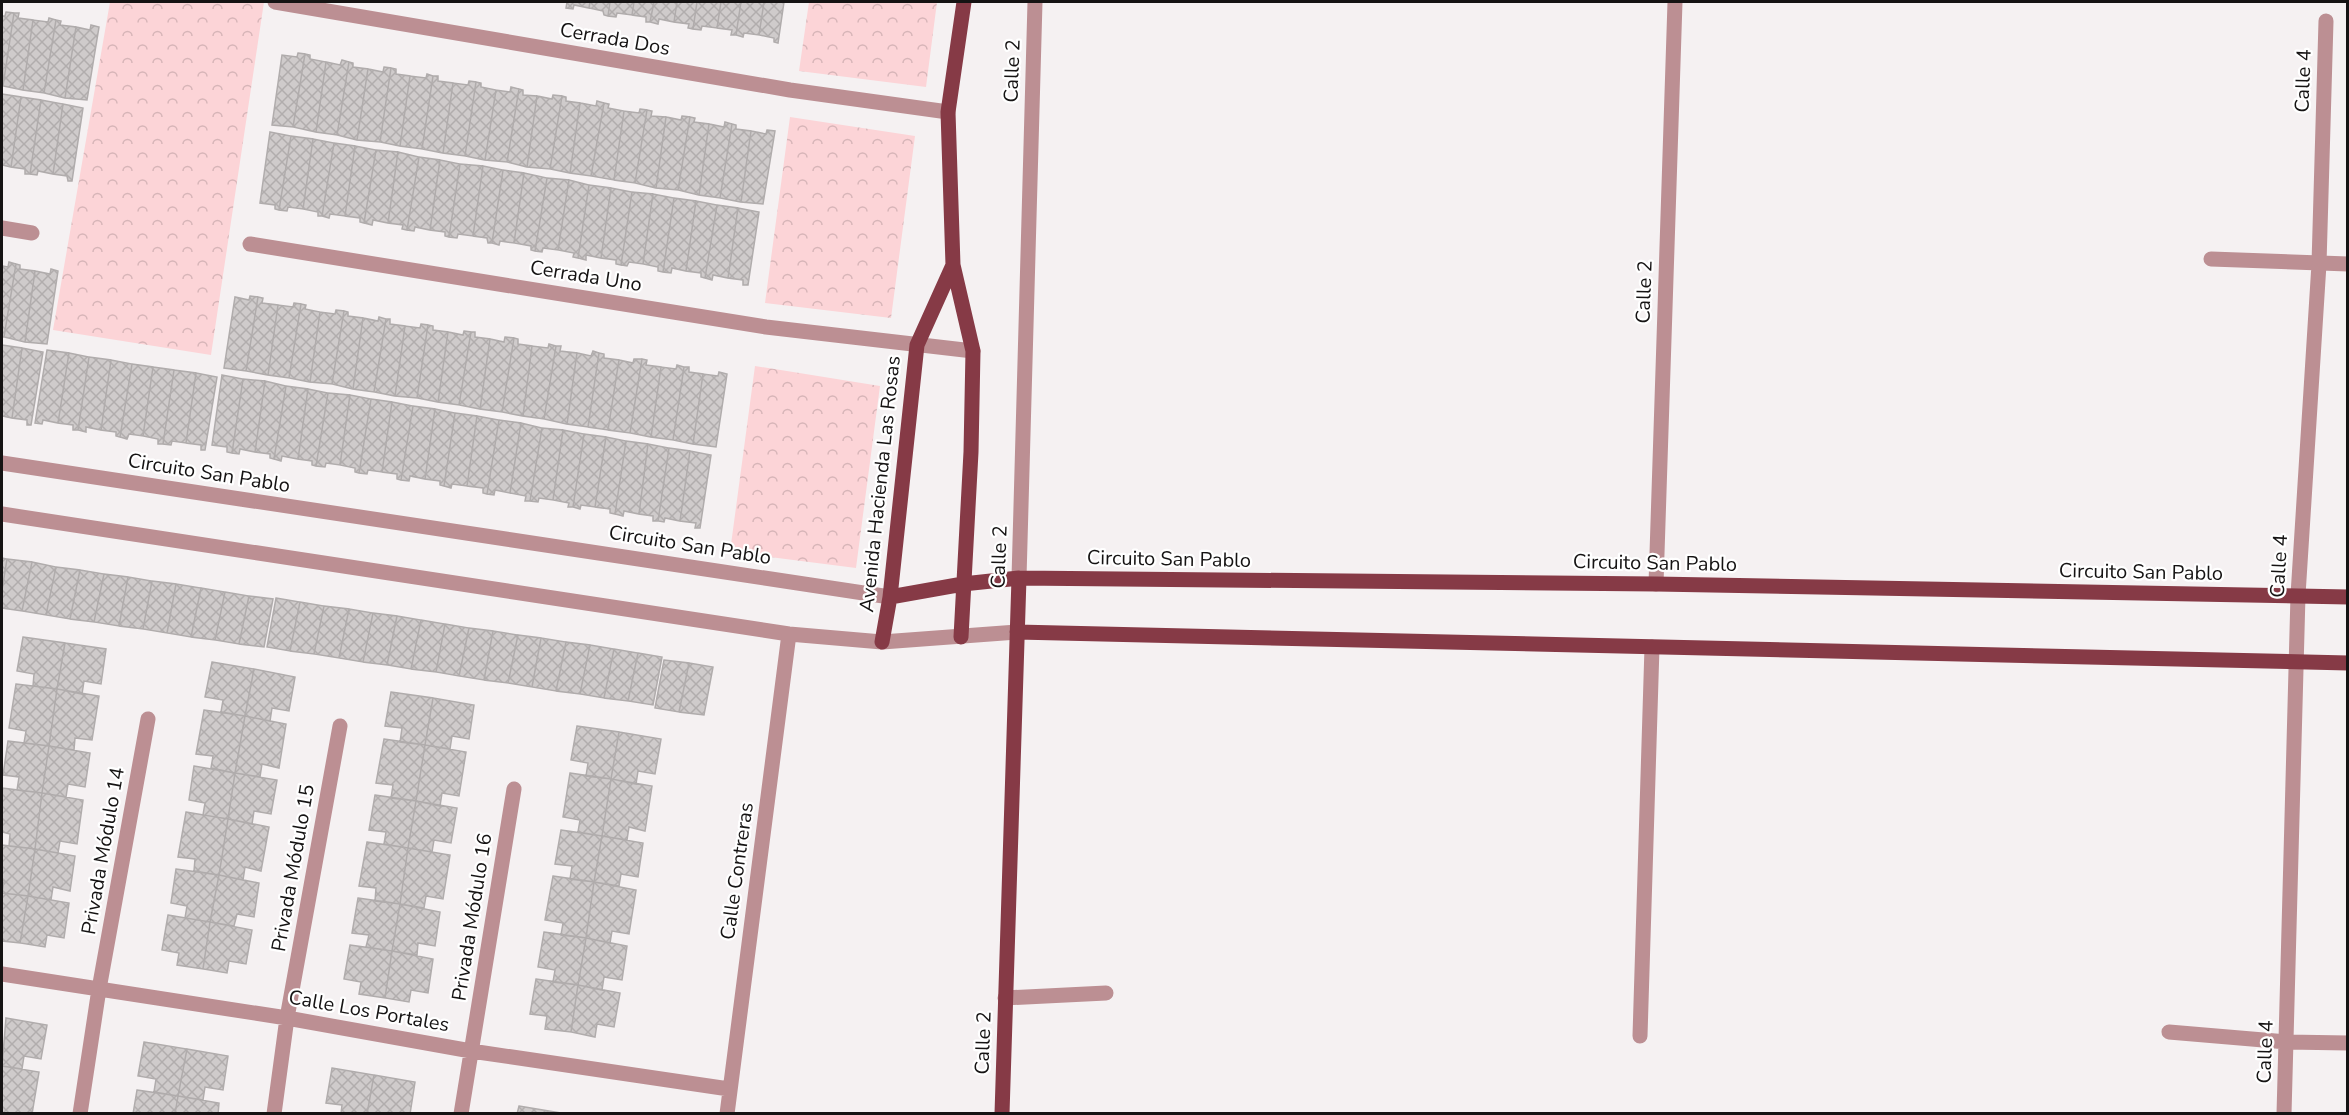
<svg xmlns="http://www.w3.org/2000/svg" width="2349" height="1115" font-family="'Nunito Sans',sans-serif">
<defs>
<pattern id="forest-crowns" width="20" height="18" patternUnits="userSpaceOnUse" patternTransform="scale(1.5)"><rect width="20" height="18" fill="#fcd4d7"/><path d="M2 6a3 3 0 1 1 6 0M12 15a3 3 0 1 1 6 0" fill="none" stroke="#d7b5b8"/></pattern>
<pattern id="building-cross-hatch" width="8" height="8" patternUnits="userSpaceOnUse" patternTransform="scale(1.5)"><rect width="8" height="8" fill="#cfcbcb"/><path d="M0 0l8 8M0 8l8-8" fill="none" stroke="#b1adad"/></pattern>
</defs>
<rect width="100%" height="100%" fill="#f5f1f2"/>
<path fill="url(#forest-crowns)" d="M110,2H264L211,355L53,330Z
M809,2H937L926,87L799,71Z
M790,117L915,136L891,318L765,303Z
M755,366L880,386L856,568L730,552Z"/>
<path fill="url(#building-cross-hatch)" stroke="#b0acac" stroke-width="1.5" d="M567,2H590L589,8L574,5L573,9L566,8Z
M590,2H610L608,16L604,15L603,11L589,8Z
M610,2H634L632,15L617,13L616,17L608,16Z
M634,2H654L650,22H646V17L632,15Z
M654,2H677L674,22L659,19L658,24L650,22Z
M677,2H697L693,29L688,28L689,24L674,22Z
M697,2H721L717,28L702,26L701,30L693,29Z
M721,2H741L736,35H731L732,30L717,28Z
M741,2H764L759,35L744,33L743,37L736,35Z
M764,2H784L778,43L774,42V38L759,35Z
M6,12L14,13L3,86L2,16H5Z
M14,13H19L18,18L33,20L23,90L3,86Z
M49,18L56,20L44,93L23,90L33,20L48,22Z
M56,20L61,21L60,25L76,27L65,98L44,93Z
M91,25L99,27L87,100L65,98L76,27L90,30Z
M298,53L305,54L293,127L272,125L282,55L297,57Z
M305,54L310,55V59L326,62L316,132L293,127Z
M342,60L349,62L337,135L316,132L326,62L340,65Z
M349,62L353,63V67L368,69L357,140L337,135Z
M384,67L391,68L380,142L357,140L368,69L383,72Z
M391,68L396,69V74L410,76L400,146L380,142Z
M427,74L433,76L422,149L400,146L410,76L426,78Z
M433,76H438V81L453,83L443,153L422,149Z
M469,81L476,82L465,156L443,153L453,83L468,85Z
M476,82L481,83V87L496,90L485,160L465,156Z
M511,87L519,89L507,162L485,160L496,90L510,92Z
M519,89L523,90V95L537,96L527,167L507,162Z
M2,94L21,97L11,167L2,165Z
M553,95L562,96L550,169L527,167L537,96L552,99Z
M562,96L566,97V101L580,103L570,173L550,169Z
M21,97L41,100L30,174H25V169L11,167Z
M41,100L63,104L53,174L38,171L37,175L30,174Z
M597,101L604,103L591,176L570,173L580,103L596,106Z
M604,103L609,104L608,108L624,111L614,180L591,176Z
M63,104L83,108L72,181H68L67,176L53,174Z
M640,109L647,110L635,183L614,180L624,111L639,113Z
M647,110L652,111L651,116L666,117L656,188L635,183Z
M682,116L690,117L678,190L656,188L666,117L681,120Z
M690,117L695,118L694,122L709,124L699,195L678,190Z
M725,122L732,124L720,198L699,195L709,124L724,127Z
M732,124L736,125V129L751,131L741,202L720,198Z
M767,130L775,131L763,204L741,202L751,131L766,134Z
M270,132L291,136L279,210L275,209V205L260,203Z
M291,136L313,139L303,209L288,207L287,211L279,210Z
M313,139L334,143L322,216H318V212L303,209Z
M334,143L355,146L345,216L330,214L329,218L322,216Z
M355,146L376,150L364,223L360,222V218L345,216Z
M376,150L398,152L388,223L373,220L372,225L364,223Z
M398,152L419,157L407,230L402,229L403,225L388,223Z
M419,157L440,160L430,230L415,227L414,231L407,230Z
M440,160L460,164L449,237L445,236V232L430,230Z
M460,164L483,166L473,236L458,234L457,238L449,237Z
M483,166L503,170L492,243H488L487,238L473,236Z
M503,170L524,173L514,243L500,241L499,245L492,243Z
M524,173L547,178L535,251L531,250V246L514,243Z
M547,178L569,180L558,250L543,248L542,252L535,251Z
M569,180L589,185L578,258L573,257L574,253L558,250Z
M589,185L611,188L601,258L586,255V260L578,258Z
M611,188L632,192L621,265L616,264V260L601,258Z
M632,192L653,194L643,264L629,262L627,266L621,265Z
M653,194L674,198L663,272L658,271V267L643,264Z
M674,198L696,201L686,271L672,268L671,273L663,272Z
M696,201L717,205L705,278L701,277V273L686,271Z
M717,205L738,208L728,278L713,275L712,280L705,278Z
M738,208L759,212L748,285H743V280L728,278Z
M9,262L16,264L4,337H2V266L8,267Z
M16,264L20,265V269L35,271L25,342L4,337Z
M51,269L58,271L47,344L25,342L35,271L50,274Z
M250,296L258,297L246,371L224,368L235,297L249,300Z
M258,297L263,298L262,303L278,305L268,375L246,371Z
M294,303L301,304L289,378L268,375L278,305L293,307Z
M301,304L306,305L305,309L320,312L310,382L289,378Z
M336,310L344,311L332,384L310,382L320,312L335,314Z
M344,311L348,312V316L363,318L353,389L332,384Z
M379,317L386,319L374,392L353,389L363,318L378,321Z
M386,319H390V324L405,326L395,396L374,392Z
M421,324L428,325L417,398L395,396L405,326L420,328Z
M428,325L433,326V330L448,332L438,402L417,398Z
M464,331L471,332L459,405L438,402L448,332L463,335Z
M471,332H475V337L490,339L480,409L459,405Z
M505,337L514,338L502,412L480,409L490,339L504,342Z
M514,338L518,339V344L532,346L523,416L502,412Z
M549,344L556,346L544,419L523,416L532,346L548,348Z
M2,345L22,348L12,418L2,416Z
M556,346H561L560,351L577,353L567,424L544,419Z
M22,348L43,352L31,425H27V420L12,418Z
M47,350L69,353L58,423L43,420L42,424L35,423Z
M593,351L599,353L588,427L567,424L577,353L591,356Z
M69,353L89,357L78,430H73V425L58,423Z
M599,353L604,354V358L619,360L608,430L588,427Z
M89,357L111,360L101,430L86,427V432L78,430Z
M634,359H642L630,433L608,430L619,360L633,363Z
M642,359L647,360L646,365L661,367L651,437L630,433Z
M111,360L132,364L120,437L116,436V432L101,430Z
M132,364L153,367L143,436L129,434L127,439L120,437Z
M677,365L684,367L673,440L651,437L661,367L676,369Z
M153,367L174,370L163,444H158V439L143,436Z
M684,367H689V372L703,374L693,444L673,440Z
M174,370L196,373L186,443L172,441L171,445L163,444Z
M719,372L727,374L716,447L693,444L703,374L718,376Z
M196,373L217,377L205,450H201V445L186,443Z
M222,375L243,379L232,453L227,452V447L212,445Z
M243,379L265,381L255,452L240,449L239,454L232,453Z
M265,381L286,386L274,459L270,458V454L255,452Z
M286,386L308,389L298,459L282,456L281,461L274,459Z
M308,389L328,393L316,466L312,465V461L298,459Z
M328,393L350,395L340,465L326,463L325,467L316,466Z
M350,395L371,399L359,473L355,472V468L340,465Z
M371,399L392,402L382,472L368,470L367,474L359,473Z
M392,402L413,406L401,480L397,479V474L382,472Z
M413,406L435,409L425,479L410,476L409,481L401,480Z
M435,409L455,413L444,486L440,485V481L425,479Z
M455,413L477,416L467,486L452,484L451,488L444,486Z
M477,416L499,420L487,494L483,493V488L467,486Z
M499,420L521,423L510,493L495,490L494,495L487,494Z
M521,423L542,428L530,501H525L526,496L510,493Z
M542,428L563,430L553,500L539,498L538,502L530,501Z
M563,430L584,434L573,507H568L569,503L553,500Z
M584,434L606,437L595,507L581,505L580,509L573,507Z
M606,437L626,441L615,514L610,513V509L595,507Z
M626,441L648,444L639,514L624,511L623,516L615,514Z
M648,444L669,448L658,521H653V516L639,514Z
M669,448L690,451L680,521L665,518L664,522L658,521Z
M690,451L711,455L700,528H695L696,523L680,521Z
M2,558L7,559L2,590Z
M7,559L32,562L22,611L2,608V590Z
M32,562L56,567L46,615L22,611Z
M56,567L80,570L70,619L46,615Z
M80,570L104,574L94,622L70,619Z
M104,574L128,577L119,626L94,622Z
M128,577L152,581L143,629L119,626Z
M152,581L176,584L167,633L143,629Z
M176,584L201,588L191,637L167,633Z
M201,588L225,592L215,640L191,637Z
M225,592L249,596L239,644L215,640Z
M249,596L273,599L264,647L239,644Z
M276,598L300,602L290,651L267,647Z
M300,602L324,606L314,654L290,651Z
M324,606L349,609L339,658L314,654Z
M349,609L373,613L363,662L339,658Z
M373,613L397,616L387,665L363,662Z
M397,616L421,620L411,669L387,665Z
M421,620L445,624L436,672L411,669Z
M445,624L469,628L459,676L436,672Z
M469,628L493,631L484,680L459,676Z
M493,631L518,635L508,683L484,680Z
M518,635L541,638L532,687L508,683Z
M23,637L65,643L57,689L33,686L34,674L17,671Z
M541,638L566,642L556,691L532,687Z
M566,642L590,645L580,694L556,691Z
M65,643L106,649L101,684L84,681L82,694L57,689Z
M590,645L614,649L604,698L580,694Z
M614,649L638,653L628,701L604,698Z
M638,653L662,657L653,705L628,701Z
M664,660L689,663L679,712L655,708Z
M212,662L254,669L245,716L221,712L223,700L205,697Z
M689,663L713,667L704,715L679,712Z
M254,669L295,677L289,711L272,708L270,721L245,716Z
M16,684L57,689L49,746L24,743L26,731L9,728Z
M57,689L99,696L92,740L75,738L74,750L49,746Z
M391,692L433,698L425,745L400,742L402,728L385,726Z
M433,698L474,705L469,739L452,736L450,749L425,745Z
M204,710L245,716L235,773L211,768L213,756L196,754Z
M245,716L286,724L279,768L262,764L260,777L235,773Z
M577,726L619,732L611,779L586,776L588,763L571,760Z
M619,732L661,739L655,774L638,771L636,784L611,779Z
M384,739L425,745L416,801L391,798L393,785L376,783Z
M8,741L49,746L42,793L17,790L19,777L3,775Z
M425,745L466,752L459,796L442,793L440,806L416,801Z
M49,746L90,753L85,787L68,784L66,797L42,793Z
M194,766L235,773L228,819L203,815L205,803L189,800Z
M235,773L277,780L271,814L254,811L252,824L228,819Z
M570,773L611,779L602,836L578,832L580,820L563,817Z
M611,779L652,786L645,831L629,827L627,840L602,836Z
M2,788L42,793L35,849L9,846L10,834L2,832Z
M42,793L83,800L77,844L60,841L58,853L35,849Z
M375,795L416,801L408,848L384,844L386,832L369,830Z
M416,801L457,808L451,843L434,840L432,852L408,848Z
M186,812L228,819L219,875L194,871L195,859L178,857Z
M228,819L269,827L261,871L245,867L243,880L219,875Z
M561,830L602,836L594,882L570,879L572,866L555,864Z
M602,836L643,843L638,877L621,874L619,886L594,882Z
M367,842L408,848L400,904L375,901L376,888L359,886Z
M2,845L35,849L28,896L2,893L4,881L2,880Z
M408,848L450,855L443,899L426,896L424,908L400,904Z
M35,849L75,856L70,891L53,887L51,900L28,896Z
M176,869L219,875L210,922L185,918L187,906L171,903Z
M219,875L259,883L254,917L237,914L234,926L210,922Z
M553,876L594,882L586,938L561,935L563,923L545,920Z
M594,882L636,890L629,934L612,931L610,943L586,938Z
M2,893L28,896L20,943L2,941Z
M28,896L69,903L64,938L47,935L45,947L20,943Z
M358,898L400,904L392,951L366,947L369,935L352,933Z
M400,904L440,912L435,946L418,943L417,955L392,951Z
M168,915L210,922L203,969L177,965L179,953L162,950Z
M210,922L252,930L246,964L229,961L227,973L203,969Z
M544,932L586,938L578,985L553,982L555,970L538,967Z
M586,938L627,946L622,980L604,977L602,990L578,985Z
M350,945L392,951L385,998L359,994L361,982L344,979Z
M392,951L433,959L428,993L411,990L409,1002L385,998Z
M536,979L578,985L571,1032L545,1029L547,1016L530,1014Z
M578,985L620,993L614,1027L597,1024L595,1037L571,1032Z
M6,1018L47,1025L41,1059L24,1056L22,1069L2,1066Z
M144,1042L187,1049L178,1096L154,1092L156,1079L138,1076Z
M187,1049L228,1056L223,1090L205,1087L203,1100L178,1096Z
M2,1066L39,1072L32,1114H2Z
M332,1068L374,1075L367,1114H341L342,1105L326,1103Z
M374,1075L415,1082L410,1114H367Z
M137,1090L178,1096L175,1114H133Z
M178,1096L219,1103L218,1114H175Z
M519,1106L561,1113L517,1114Z"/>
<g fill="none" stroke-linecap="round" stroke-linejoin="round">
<path stroke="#bc8f93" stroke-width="15" d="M275,2L790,90L948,112
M2,228L32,233
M250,244L766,327L973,351
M2211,259L2348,264
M2,463L890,597
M2,514L789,634L882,642L1017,632
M1019,578L1035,2
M1656,584L1675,2
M2,974L287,1018L471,1051L729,1089
M1005,998L1106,993
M2169,1032L2287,1042L2348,1043
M1640,1036L1652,647
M80,1114L99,989L148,719
M274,1114L287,1018L340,726
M461,1114L514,789
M727,1114L789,634
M2284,1114L2298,595L2319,264L2326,21"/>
<path stroke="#863a46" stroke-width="15" d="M890,597L963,584L1019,578L1656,584L2348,597
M1017,632L2348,663
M961,637L971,452L973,351L953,265L948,112L964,2
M882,642L890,597L917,345L953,265
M1002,1114L1019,578"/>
</g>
<g text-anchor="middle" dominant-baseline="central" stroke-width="4.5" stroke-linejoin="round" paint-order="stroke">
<g font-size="20" fill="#151313" stroke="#fff">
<text transform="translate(615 39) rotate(10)">Cerrada Dos</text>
<text transform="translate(1012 71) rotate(-88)">Calle 2</text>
<text transform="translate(2303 81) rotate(-88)">Calle 4</text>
<text transform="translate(586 276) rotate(9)">Cerrada Uno</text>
<text transform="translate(1644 292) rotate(-88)">Calle 2</text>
<text transform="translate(209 473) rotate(9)">Circuito San Pablo</text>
<text transform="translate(880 484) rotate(-84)">Avenida Hacienda Las Rosas</text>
<text transform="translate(690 545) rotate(9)">Circuito San Pablo</text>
<text transform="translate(999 557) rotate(-88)">Calle 2</text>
<text transform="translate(1169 559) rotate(1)">Circuito San Pablo</text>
<text transform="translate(1655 563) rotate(1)">Circuito San Pablo</text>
<text transform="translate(2279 566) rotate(-87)">Calle 4</text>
<text transform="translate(2141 572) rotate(1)">Circuito San Pablo</text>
<text transform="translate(103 851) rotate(-80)">Privada Módulo 14</text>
<text transform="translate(293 868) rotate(-80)">Privada Módulo 15</text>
<text transform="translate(737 871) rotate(-82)">Calle Contreras</text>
<text transform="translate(472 917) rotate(-81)">Privada Módulo 16</text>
<text transform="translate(369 1011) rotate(10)">Calle Los Portales</text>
<text transform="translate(983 1043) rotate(-88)">Calle 2</text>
<text transform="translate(2265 1052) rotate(-88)">Calle 4</text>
</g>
</g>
<rect width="2349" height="1115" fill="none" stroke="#151313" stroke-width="6"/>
</svg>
